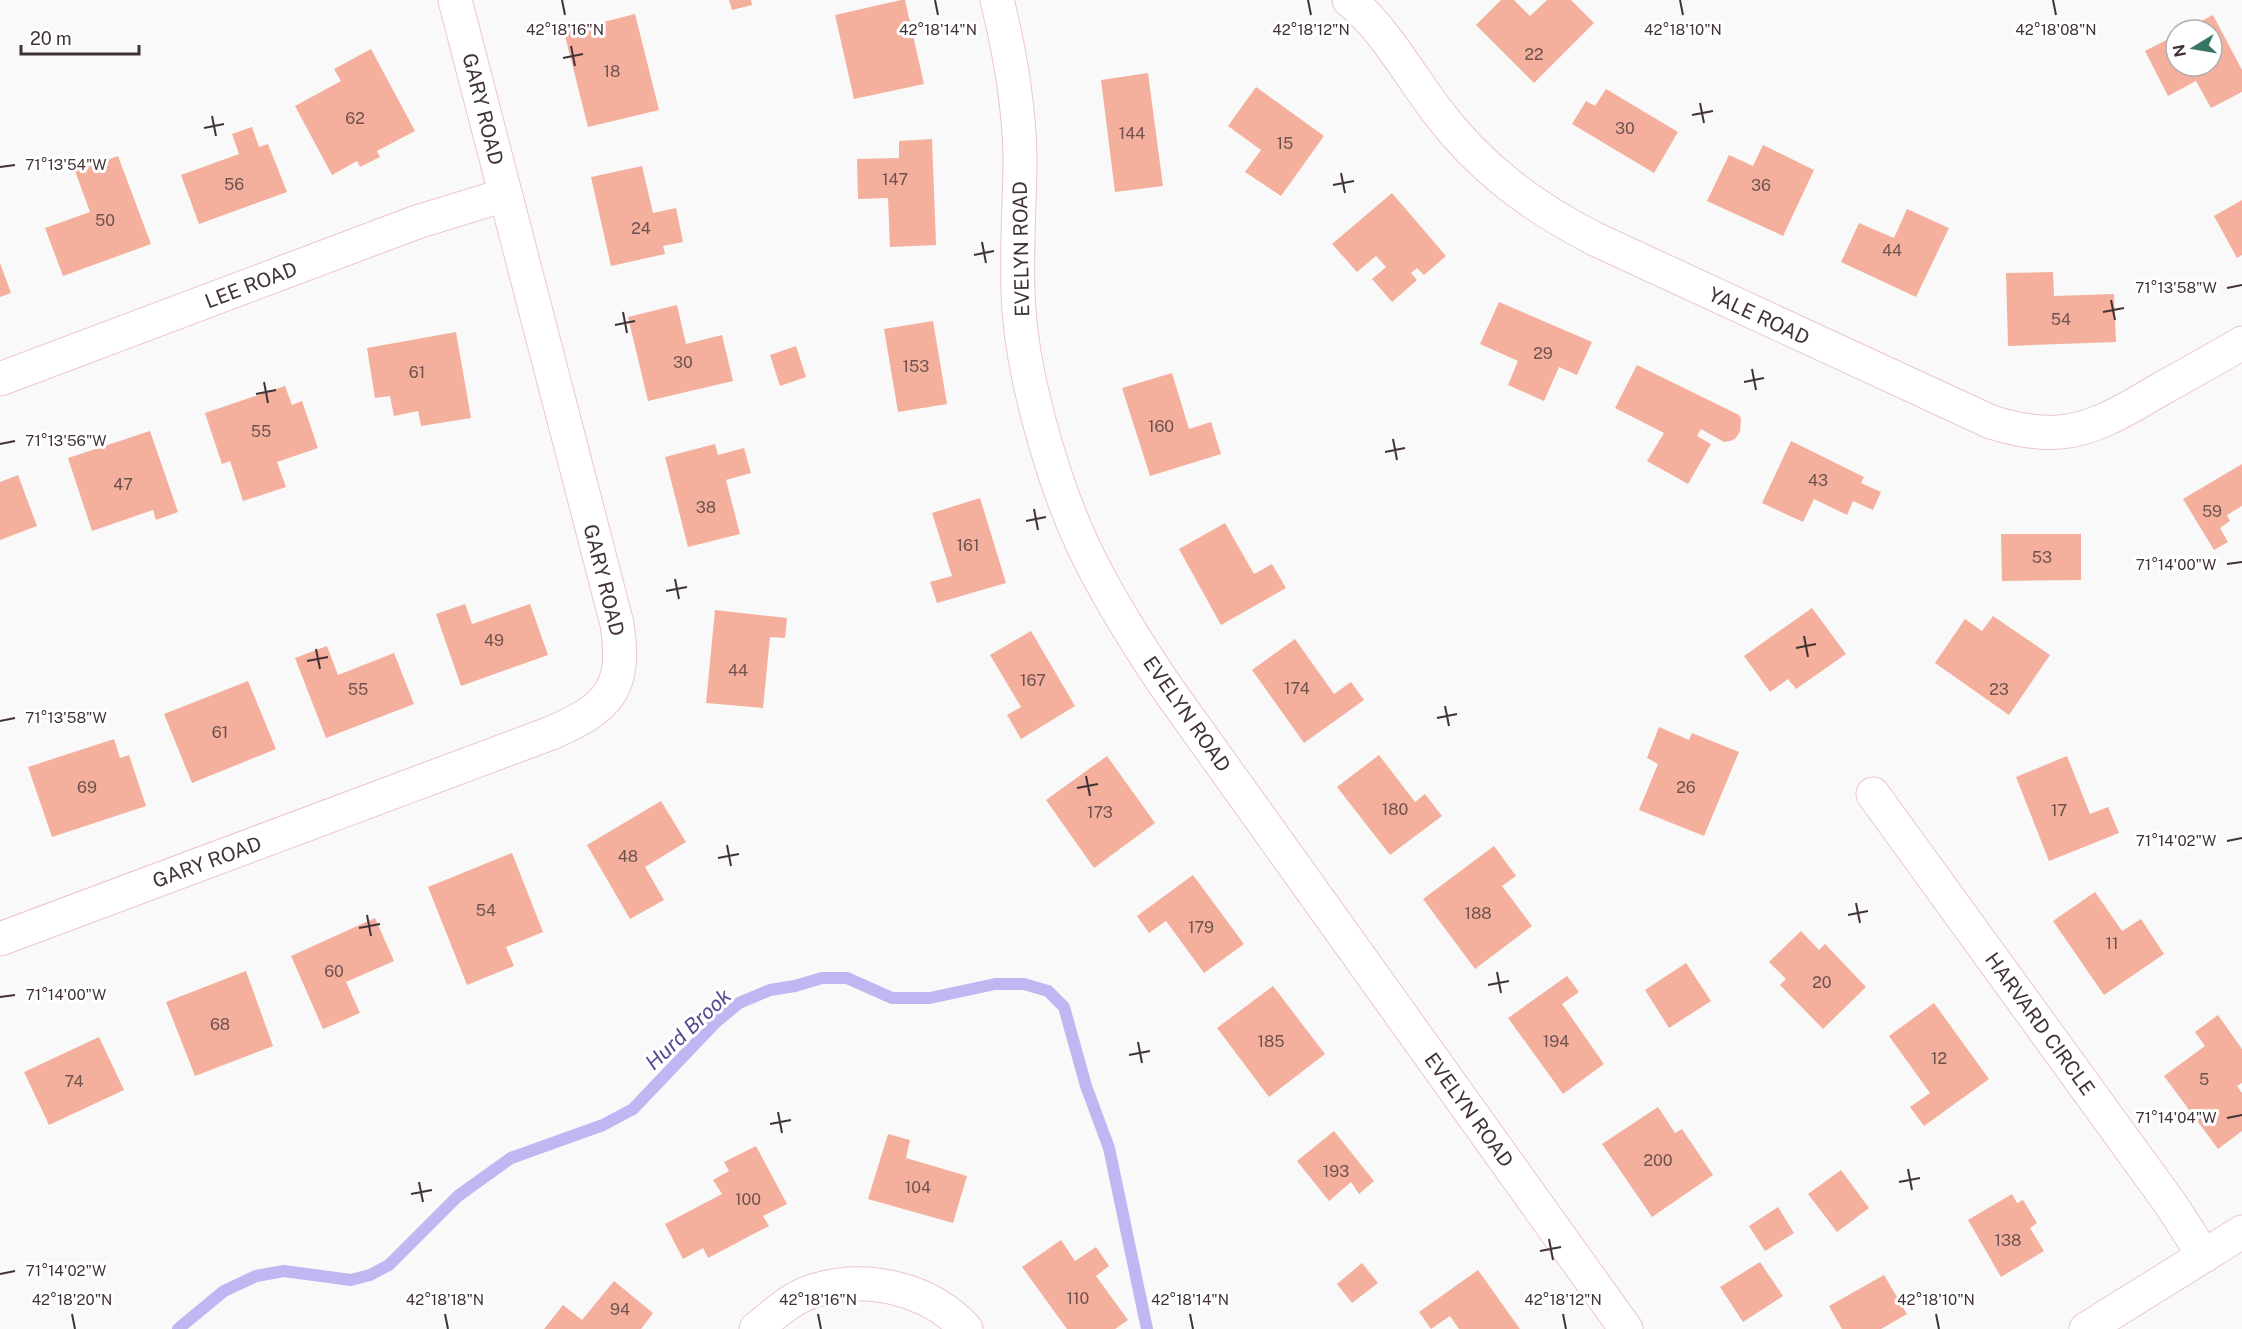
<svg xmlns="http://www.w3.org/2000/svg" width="2242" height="1329" font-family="'Public Sans',sans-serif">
<rect width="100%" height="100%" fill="#f9f9f9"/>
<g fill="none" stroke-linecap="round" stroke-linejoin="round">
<path stroke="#c0b6f2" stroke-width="12" d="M178,1329L224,1291L256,1276L284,1271L351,1280L370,1275L389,1265L458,1196L511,1158L603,1125L633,1109L715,1023L739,1003L770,990L795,986L822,978H847L892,998H930L995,984H1024L1048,991L1064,1007L1086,1086L1109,1148L1147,1329"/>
</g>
<path fill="#f4b09d" d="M729,0H751L752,5L732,10Z
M901,0H905L924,84L854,99L835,15Z
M1501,0H1514L1530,16L1547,0H1571L1594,23L1534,83L1476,25Z
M635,14L659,110L588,127L564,32Z
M2213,15L2242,70V92L2211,108L2196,81L2168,96L2145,51L2176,35V66H2212V30H2185Z
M371,49L415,131L377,151L380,157L360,167L357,161L332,175L295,106L341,81L334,69Z
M1148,73L1163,186L1115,192L1101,80Z
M1256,87L1324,136L1281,196L1245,172L1261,150L1228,126Z
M1606,89L1678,132L1654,173L1572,124L1586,101L1595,106Z
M252,127L259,147L268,144L287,192L199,224L181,175L239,154L232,134Z
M932,139L936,245L890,247L888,198L858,199L857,159L899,158V141Z
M1763,145L1814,170L1783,236L1707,201L1729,155L1753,166Z
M118,156L151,244L63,276L45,228L90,212L75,171Z
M642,166L653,213L676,208L683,242L663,246L665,254L611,266L591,177Z
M1392,193L1446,256L1424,275L1417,268L1411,273L1417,280L1392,302L1372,279L1386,267L1376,256L1357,272L1332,244Z
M2242,200V255L2237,258L2214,216Z
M1907,209L1949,228L1916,297L1841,262L1859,223L1894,238Z
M0,263L11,293L0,297Z
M2053,272L2054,296L2114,294L2116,342L2008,346L2006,273Z
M1499,302L1592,342L1577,375L1559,367L1544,401L1508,385L1518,361L1480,344Z
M677,305L686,344L722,335L733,381L648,401L628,317Z
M933,321L947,404L898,412L884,329Z
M456,332L471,418L421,426L418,411L394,416L390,396L375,398L367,348Z
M796,346L806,377L780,386L770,355Z
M1637,365L1739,415L1741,419L1740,432L1735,439L1730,441L1724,442L1701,429L1697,436L1711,444L1688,484L1647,461L1664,433L1615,408Z
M1172,373L1189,429L1211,422L1221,454L1150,476L1122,388Z
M285,386L292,405L302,401L318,448L277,462L286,487L243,501L230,461L222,464L205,413Z
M150,431L178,512L156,520L153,510L92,531L68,458Z
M1791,441L1864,477L1861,483L1881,492L1873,510L1853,501L1847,515L1814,499L1803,522L1762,503Z
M715,444L718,455L744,448L751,473L726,480L740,534L688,547L665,457Z
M2242,464V506L2227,515L2230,521L2220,528L2228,542L2214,550L2183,499Z
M18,475L37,526L0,540V482Z
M980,498L1006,583L937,603L930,582L952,576L932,513Z
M1225,523L1254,574L1272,564L1286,588L1221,625L1179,549Z
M2001,534H2081V580L2002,581Z
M465,604L472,624L530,604L548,655L461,686L436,614Z
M1812,608L1846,654L1796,689L1788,679L1770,692L1744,656Z
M715,610L787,618L785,638L770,637L763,708L706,703Z
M1993,616L2050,655L2009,715L1935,663L1965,619L1982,631Z
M1031,631L1075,706L1021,739L1007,715L1021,707L990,655Z
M1295,639L1334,694L1351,682L1364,700L1304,743L1252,670Z
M327,646L338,675L394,653L414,704L326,738L295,658Z
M248,681L276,749L192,783L164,714Z
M1659,727L1689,740L1692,733L1739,752L1704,836L1639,810L1658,764L1647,758Z
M114,739L120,758L129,755L146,806L52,837L28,767Z
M1379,755L1415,802L1425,794L1442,816L1390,855L1337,787Z
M1107,756L1155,823L1094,868L1046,800Z
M2067,756L2090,814L2108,807L2119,833L2049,861L2016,777Z
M661,801L686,842L645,867L664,900L630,919L587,845Z
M1494,846L1516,876L1502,886L1532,926L1475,969L1423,899Z
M512,853L543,932L506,947L514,966L467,985L428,887Z
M1193,875L1244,944L1204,973L1166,921L1149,933L1137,916Z
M2095,892L2122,931L2141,919L2164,954L2104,995L2053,921Z
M375,918L394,961L346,982L360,1013L323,1029L291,956Z
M1801,931L1819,950L1825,944L1866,987L1823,1029L1780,985L1786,979L1769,962Z
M1686,963L1711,1001L1669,1028L1645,990Z
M246,971L273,1046L195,1076L166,1002Z
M1567,976L1579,992L1562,1004L1604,1064L1563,1094L1508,1018Z
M1273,986L1325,1054L1269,1097L1217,1028Z
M1934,1003L1989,1079L1924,1126L1910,1107L1930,1093L1889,1036Z
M2218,1015L2242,1049V1083L2237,1086L2242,1093V1131L2218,1149L2164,1076L2205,1046L2195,1032Z
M99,1037L124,1090L49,1125L24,1072Z
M1658,1107L1675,1133L1682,1129L1713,1175L1652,1217L1602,1144Z
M1334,1131L1374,1181L1359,1194L1351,1182L1329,1201L1297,1161Z
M888,1134L910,1140L906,1158L967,1176L953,1223L868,1199Z
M756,1146L787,1204L763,1216L769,1226L708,1258L703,1248L683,1259L665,1224L722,1194L713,1180L729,1171L724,1162Z
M1841,1170L1869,1208L1837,1232L1808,1194Z
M2012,1194L2017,1203L2023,1200L2037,1223L2030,1228L2044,1251L2001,1277L1968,1220Z
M1778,1207L1794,1233L1765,1251L1749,1226Z
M1061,1240L1075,1261L1096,1247L1109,1266L1096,1276L1128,1320L1115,1329H1067L1022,1267Z
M1760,1262L1783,1296L1743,1322L1720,1287Z
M1362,1263L1378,1283L1352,1303L1337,1284Z
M1478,1270L1520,1329H1459L1450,1316L1431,1329L1419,1312Z
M1884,1275L1907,1314L1881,1329H1842L1829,1306Z
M614,1281L653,1313L641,1329H544L563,1305L582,1320Z"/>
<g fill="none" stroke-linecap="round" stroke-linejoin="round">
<g stroke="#edc5cf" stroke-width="35">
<path id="minor" d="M997,0C1010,52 1019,103 1020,157C1020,209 1015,260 1019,311C1025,388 1057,496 1092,564C1114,607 1140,648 1167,688L1626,1329
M1349,0C1382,25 1411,77 1437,111C1480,168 1531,206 1595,239L1991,422C2014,429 2036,434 2060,432C2097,429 2130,407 2161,389C2188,374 2215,359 2242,343
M0,379L417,222L505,195
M1873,794L2172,1206L2204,1256
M0,939L551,733C609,708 627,689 617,624L455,0
M756,1329C773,1315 791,1298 813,1291C865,1274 929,1288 966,1329
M2086,1329L2242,1232"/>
</g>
<use href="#minor" stroke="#fff" stroke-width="33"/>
</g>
<path fill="none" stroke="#413236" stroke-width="2" d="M562,0L565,15M935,0L938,15M1308,0L1311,15M1680,0L1683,15M2053,0L2056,15M571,46L575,66M563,58L583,54M1700,103L1704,123M1692,115L1713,111M212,116L216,136M204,128L224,124M0,167L15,165M1341,173L1345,193M1333,185L1354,181M982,242L986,263M974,255L994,251M2227,288L2242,285M2111,300L2115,320M623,312L627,333M2103,312L2124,308M615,325L635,321M1752,369L1756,390M264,382L268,403M1744,382L1764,378M256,394L276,390M1393,439L1397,460M0,444L15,441M1385,452L1405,448M1034,509L1038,530M1026,521L1046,517M2227,564L2242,562M675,579L679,599M666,591L687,587M1804,636L1808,657M1796,648L1816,644M316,649L320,669M307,661L328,657M1445,706L1449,726M1437,718L1457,714M0,721L15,718M1086,776L1090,796M1077,788L1098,784M2227,841L2242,838M727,845L731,866M718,858L739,854M1856,903L1860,923M367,915L371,936M1848,915L1868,911M359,928L380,924M1497,972L1501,993M1488,985L1509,981M0,997L15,995M1138,1042L1142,1063M1129,1055L1150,1051M778,1112L782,1133M2227,1118L2242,1115M770,1124L791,1120M1908,1169L1912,1190M419,1182L423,1202M1899,1182L1920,1178M411,1194L432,1190M1549,1239L1553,1260M1540,1251L1561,1247M0,1274L15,1271M72,1314L75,1329M445,1314L448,1329M818,1314L821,1329M1190,1314L1193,1329M1563,1314L1566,1329M1936,1314L1939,1329"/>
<g text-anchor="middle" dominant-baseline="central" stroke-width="6" stroke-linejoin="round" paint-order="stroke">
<g font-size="16" fill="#6e5250">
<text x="1534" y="54">22</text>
<text x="612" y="71">18</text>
<text x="355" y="118">62</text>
<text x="1625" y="128">30</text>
<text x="1132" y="133">144</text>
<text x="1285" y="143">15</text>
<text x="895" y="179">147</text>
<text x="234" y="184">56</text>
<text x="1761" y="185">36</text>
<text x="105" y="220">50</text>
<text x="641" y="228">24</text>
<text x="1892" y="250">44</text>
<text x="2061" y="319">54</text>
<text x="1543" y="353">29</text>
<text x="683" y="362">30</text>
<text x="916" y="366">153</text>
<text x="417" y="372">61</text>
<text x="1161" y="426">160</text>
<text x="261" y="431">55</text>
<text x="1818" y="480">43</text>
<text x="123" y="484">47</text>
<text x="706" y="507">38</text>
<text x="2212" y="511">59</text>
<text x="968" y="545">161</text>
<text x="2042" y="557">53</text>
<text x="494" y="640">49</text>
<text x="738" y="670">44</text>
<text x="1033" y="680">167</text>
<text x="1297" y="688">174</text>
<text x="358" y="689">55</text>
<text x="1999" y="689">23</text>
<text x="220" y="732">61</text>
<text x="87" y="787">69</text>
<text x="1686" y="787">26</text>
<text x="1395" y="809">180</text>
<text x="2059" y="810">17</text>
<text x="1100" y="812">173</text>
<text x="628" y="856">48</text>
<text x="486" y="910">54</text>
<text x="1478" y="913">188</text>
<text x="1201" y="927">179</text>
<text x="2112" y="943">11</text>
<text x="334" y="971">60</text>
<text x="1822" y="982">20</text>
<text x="220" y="1024">68</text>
<text x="1271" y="1041">185</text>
<text x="1556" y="1041">194</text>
<text x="1939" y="1058">12</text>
<text x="2204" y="1079">5</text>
<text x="74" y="1081">74</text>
<text x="1658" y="1160">200</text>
<text x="1336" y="1171">193</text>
<text x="918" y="1187">104</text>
<text x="748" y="1199">100</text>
<text x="2008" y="1240">138</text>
<text x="1078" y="1298">110</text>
<text x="620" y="1309">94</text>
</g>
<g font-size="20" fill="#413236" stroke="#fff">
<text transform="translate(483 109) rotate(76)">GARY ROAD</text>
<text transform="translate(1021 249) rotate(-91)">EVELYN ROAD</text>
<text transform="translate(251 285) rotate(-21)">LEE ROAD</text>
<text transform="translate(1759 316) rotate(25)">YALE ROAD</text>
<text transform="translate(604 580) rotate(76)">GARY ROAD</text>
<text transform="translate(1187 714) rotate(55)">EVELYN ROAD</text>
<text transform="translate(207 862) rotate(-20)">GARY ROAD</text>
<text transform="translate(2040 1024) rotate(54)">HARVARD CIRCLE</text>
<text transform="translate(1469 1110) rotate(54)">EVELYN ROAD</text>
</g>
<g font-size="21" font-style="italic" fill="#594790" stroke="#fff">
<text transform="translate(688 1029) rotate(-43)">Hurd Brook</text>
</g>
</g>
<g font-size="15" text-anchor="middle" fill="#413236" stroke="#fff" stroke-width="6" stroke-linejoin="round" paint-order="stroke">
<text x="565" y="35">42°18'16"N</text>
<text x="938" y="35">42°18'14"N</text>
<text x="1311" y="35">42°18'12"N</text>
<text x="1683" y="35">42°18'10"N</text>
<text x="2056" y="35">42°18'08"N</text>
<text x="66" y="170">71°13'54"W</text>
<text x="2176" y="293">71°13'58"W</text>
<text x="66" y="446">71°13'56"W</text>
<text x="2176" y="570">71°14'00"W</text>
<text x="66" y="723">71°13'58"W</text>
<text x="2176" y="846">71°14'02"W</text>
<text x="66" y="1000">71°14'00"W</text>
<text x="2176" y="1123">71°14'04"W</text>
<text x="66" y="1276">71°14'02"W</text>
<text x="72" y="1305">42°18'20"N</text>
<text x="445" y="1305">42°18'18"N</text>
<text x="818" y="1305">42°18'16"N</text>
<text x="1190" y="1305">42°18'14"N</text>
<text x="1563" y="1305">42°18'12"N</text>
<text x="1936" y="1305">42°18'10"N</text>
</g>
<g transform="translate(2194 48) rotate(259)"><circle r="28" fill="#ffffff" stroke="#b3adaf" stroke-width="1.5"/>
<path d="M0-4.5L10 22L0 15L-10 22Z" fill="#357665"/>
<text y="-9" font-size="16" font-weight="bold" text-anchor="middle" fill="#413236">N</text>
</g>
<path d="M21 45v9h118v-9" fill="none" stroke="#413236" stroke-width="3"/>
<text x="30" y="45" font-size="18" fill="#413236" stroke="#ffffff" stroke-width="4.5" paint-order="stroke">20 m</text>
</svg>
